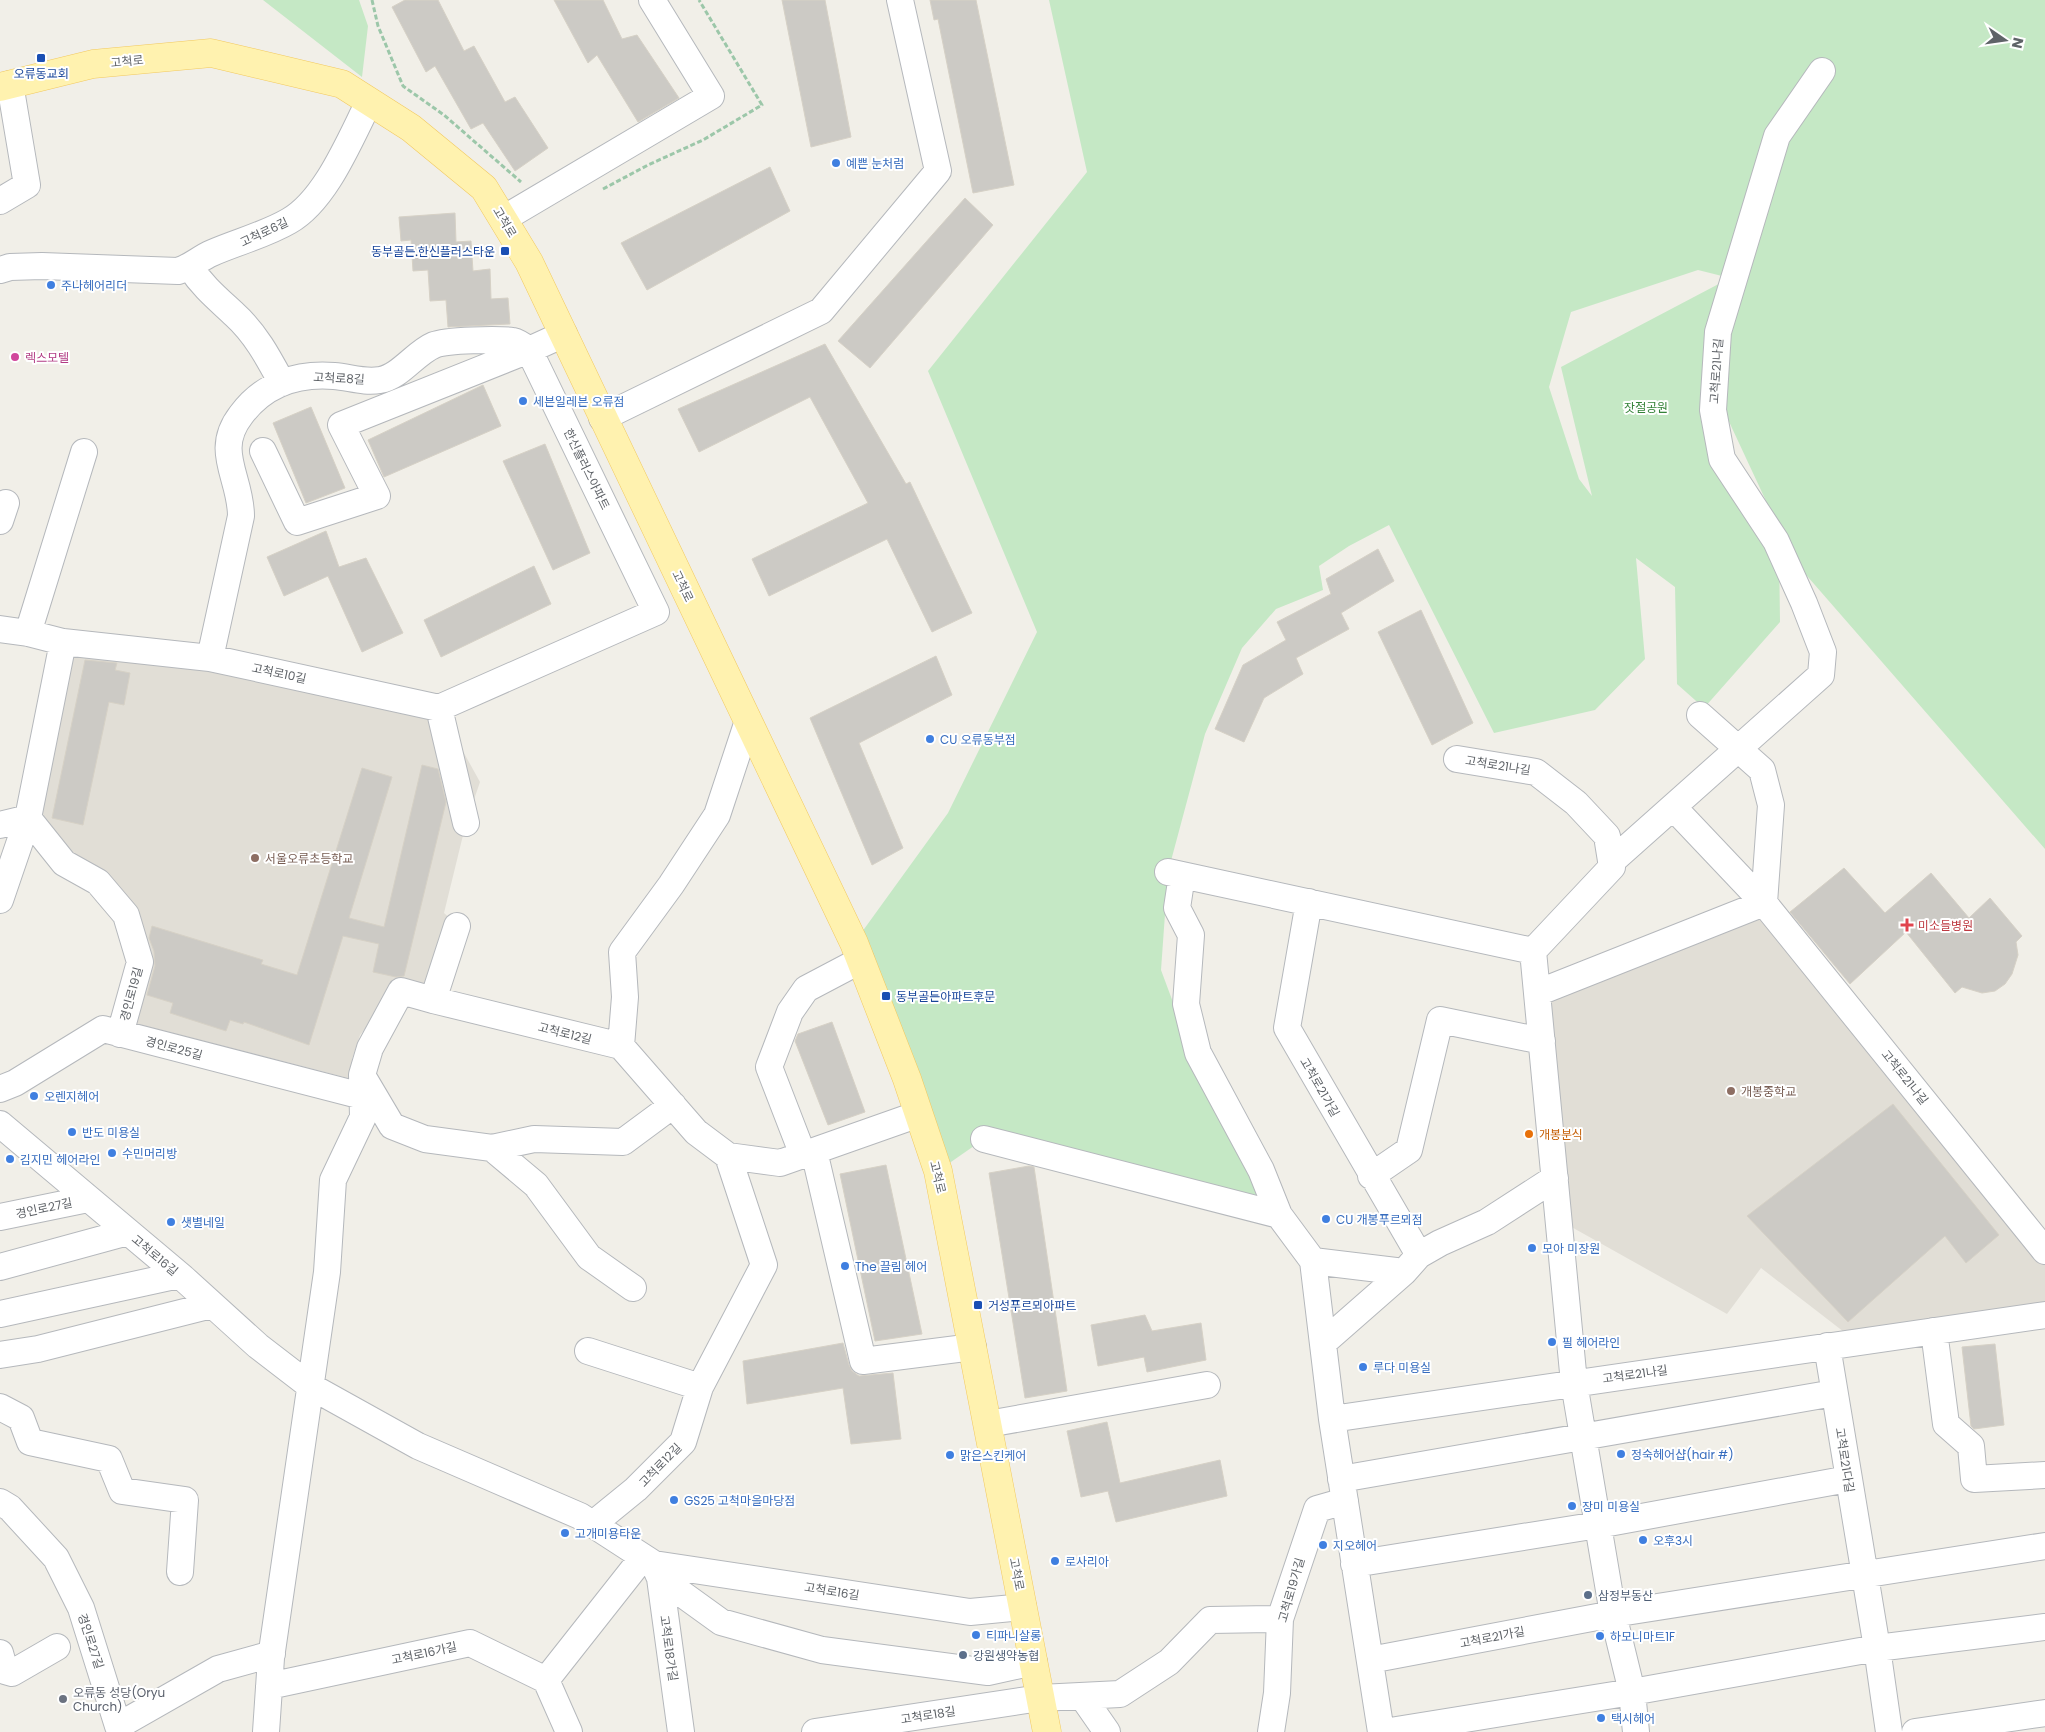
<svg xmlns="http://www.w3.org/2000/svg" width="2045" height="1732" font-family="Poppins,'Noto Sans KR',sans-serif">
<rect width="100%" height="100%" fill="#f1efe8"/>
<path fill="#e1ded6" d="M63,642L439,708L480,782L466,823L444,913L454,922L433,991L399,986L360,1035L352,1059V1079L130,1022L126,915L28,818Z
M1764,903L2045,1251V1315L1857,1342L1761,1268L1727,1314L1559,1220L1537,993Z"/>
<path fill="#c5e8c5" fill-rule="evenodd" d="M263,0H359L368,26L362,77Z
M1049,0H2045V849L1794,561L1725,413L1717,385L1725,488L1779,549L1780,622L1704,708L1677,684L1675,587L1636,558L1645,659L1595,710L1494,733L1389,525L1349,546L1319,566L1323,590L1276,609L1242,648L1205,734L1168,872L1161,970L1203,1083L1279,1215L984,1139L938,1171L854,943L948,813L1037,632L928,371L1087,172ZM1698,270L1730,278L1561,367L1592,496L1579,479L1549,387L1571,312Z"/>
<path fill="#cccac5" stroke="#d6d1c6" d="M405,0H438L464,51L474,46L505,102L515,97L548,148L515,171L483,123L471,129L435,66L426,72L392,7Z
M554,0H603L622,39L637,35L679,98L638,122L597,55L588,63Z
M782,0H825L851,137L811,147Z
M930,0H976L1014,185L973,193L938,19L934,20Z
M770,167L790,211L647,290L621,243Z
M965,198L993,225L870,368L838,341Z
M455,213L456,242L471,241L473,271L490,269L491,299L508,298L510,324L448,327L446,300L430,301L428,270L413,271L411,240L401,241L399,217Z
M825,344L906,484L910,482L972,613L932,632L887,539L769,596L752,559L868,503L810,397L699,452L678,409Z
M483,385L501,426L384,477L368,440Z
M311,407L345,488L306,503L273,423Z
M545,444L590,553L553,570L503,461Z
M326,531L339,567L366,558L403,633L362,652L328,576L284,596L267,557Z
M1378,549L1394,581L1341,613L1349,629L1296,658L1303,674L1264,698L1244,742L1215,729L1243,665L1286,640L1277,622L1331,594L1326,579Z
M534,566L551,604L441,657L424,620Z
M1421,610L1473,723L1432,745L1378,632Z
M936,656L952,695L859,743L903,848L872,865L810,718Z
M85,660L117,663L115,670L130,673L124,705L109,702L83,825L52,818Z
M422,765L438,769L446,802L404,976L396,977L373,972L379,944L343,936L309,1045L244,1022L243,1024L230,1020L226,1031L170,1013L173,1003L147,995L155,966L154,951L149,938L152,926L263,960L261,964L297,975L362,768L392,777L349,918L384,927Z
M1844,868L1885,913L1931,873L1969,918L1990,898L2022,936L2016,942L2018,955L2012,974L2005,984L1995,991L1982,993L1962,987L1955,993L1906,932L1850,984L1790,912Z
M832,1022L865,1112L828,1125L795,1041L798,1034Z
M1893,1104L1999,1235L1966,1263L1945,1236L1848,1322L1747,1216Z
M886,1165L922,1334L875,1341L840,1174Z
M1029,1166L1034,1167L1067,1391L1025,1398L989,1173Z
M1145,1315L1152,1331L1201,1323L1206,1360L1147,1372L1144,1357L1098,1366L1091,1325Z
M843,1343L849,1365L852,1371L859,1376L893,1373L901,1439L851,1444L843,1388L747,1404L743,1361Z
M1995,1344L2004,1425L1974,1429L1971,1426L1962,1347Z
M1107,1422L1120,1483L1220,1460L1227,1496L1116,1522L1108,1491L1081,1497L1067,1431Z"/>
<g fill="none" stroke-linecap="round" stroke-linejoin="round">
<g stroke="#b5b8bc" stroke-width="28">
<path id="minor" d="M0,201L27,185L10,84
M503,219L711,96L652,0
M190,267C203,287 218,299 235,315C256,334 269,359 282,383
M0,270L10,267L42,266L178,271C191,267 200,258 212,253C237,242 265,235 289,221C326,200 350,139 369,102
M602,418L821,311L938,171L900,0
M263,451L297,522L377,496L341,425L529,350L656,612L439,708
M0,521L6,503
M0,629L28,633L63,642L210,658L439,708
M28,633L84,452
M210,658L241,516C241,477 213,451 241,415C264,384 297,373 334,376C349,377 364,383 380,380C400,377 415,353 434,345C446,340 499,339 513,341C518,342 525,347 529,350L564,334
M439,708L466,823
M1700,715L1762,770L1771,805L1764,903
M1457,759L1536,772L1576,803L1607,836L1612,867L1533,951L1574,1383L1613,1614L1632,1692L1636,1732
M1673,807L1764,903
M0,825L28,818L64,863L98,882L126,915L140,962L120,1034
M1611,862L1821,675L1823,652L1804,603L1776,541L1722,459L1713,410L1718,332L1777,136L1822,71
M1168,872L1533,951
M1182,875L1177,908L1191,935L1186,1004L1198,1053L1261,1170L1279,1215L1313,1261L1332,1419L1381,1732
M0,900L28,818L63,642
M1309,902L1287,1028L1419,1255
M1537,993L1764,903L2045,1251
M433,1000L621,1046L696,1132L728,1156L780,1163L919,1114
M621,1046L625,997L622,952L671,885L717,815L748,721
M363,1077L392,1126L425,1139L492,1148L534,1139L623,1142L673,1105
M0,1089L15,1083L103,1029L362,1096
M0,1124L183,1278L258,1346L310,1386L418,1446L580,1516L654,1564L970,1612L1023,1607
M984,1139L1279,1215
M492,1148L536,1185L589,1257L633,1288
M814,1151L863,1361L973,1347
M803,1155L769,1067L790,1012L806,989L861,960
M1371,1176L1409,1150L1440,1020L1542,1041
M0,1217L88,1199
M1313,1261L1404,1272
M0,1267L128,1232
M0,1314L179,1275
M1934,1331L1946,1424L1971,1446L1974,1479L2045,1475
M1323,1343L1404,1272L1419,1255L1440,1243L1487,1222L1555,1178
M1827,1346L1877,1648L1889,1732
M588,1351L700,1387
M0,1355L38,1349L212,1305
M0,1407L21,1418L30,1442L109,1459L122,1491L185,1500L180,1572
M1332,1419L2045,1315
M988,1424L1207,1385
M1341,1479L1834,1393
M0,1502L10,1508L56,1558L81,1608L118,1726L218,1669L272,1654
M593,1524L636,1489L683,1442L700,1387L764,1265L728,1156
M1354,1564L1598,1525L1848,1479
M656,1569L660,1578L681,1732
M660,1578L721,1622L822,1650L988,1672L1034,1662
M0,1653L5,1671L12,1673L57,1647
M1370,1660L1613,1614L2045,1546
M546,1680L643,1557
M269,1686L470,1643L546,1680L569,1732
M1082,1696L1107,1732
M266,1732L271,1658L327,1272L333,1180L363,1117L362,1075L370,1048L401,991L433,1000L457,926
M815,1732L1040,1698L1120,1694L1169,1662L1210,1620L1280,1619
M1271,1732L1277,1693L1280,1619L1317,1509L1345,1501
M1384,1732L1632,1692L1877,1648L2045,1627
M1915,1732L2045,1713"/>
</g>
<g stroke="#f2c960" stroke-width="29">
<path id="major" d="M0,87L93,64L211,53L342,84L411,128L484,188L529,262L854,943L907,1079L938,1171L1047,1732"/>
</g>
<path stroke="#9cc7a9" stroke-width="3" stroke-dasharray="5 2.5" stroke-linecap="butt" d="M372,0L378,26L403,86L444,115L521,182
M603,189L648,165L703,140L762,105L699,0"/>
<use href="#minor" stroke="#fff" stroke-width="26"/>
<use href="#major" stroke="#fff2af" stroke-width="28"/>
</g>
<g fill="#1a4fb4" stroke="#fff" stroke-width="2">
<rect x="36" y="53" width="10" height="10" rx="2.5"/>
<rect x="500" y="246" width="10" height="10" rx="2.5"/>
<rect x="881" y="991" width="10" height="10" rx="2.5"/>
<rect x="973" y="1300" width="10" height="10" rx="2.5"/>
</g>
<g fill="#3f7fe0" stroke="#fff" stroke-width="2">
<circle cx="836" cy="163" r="5"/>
<circle cx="51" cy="285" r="5"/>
<circle cx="523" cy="401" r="5"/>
<circle cx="930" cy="739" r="5"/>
<circle cx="34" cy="1096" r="5"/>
<circle cx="72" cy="1132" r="5"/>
<circle cx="112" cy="1153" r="5"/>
<circle cx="10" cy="1159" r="5"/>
<circle cx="1326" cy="1219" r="5"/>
<circle cx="171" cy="1222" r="5"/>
<circle cx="1532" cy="1248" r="5"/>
<circle cx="845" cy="1266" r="5"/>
<circle cx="1552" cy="1342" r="5"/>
<circle cx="1363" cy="1367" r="5"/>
<circle cx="1621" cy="1454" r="5"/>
<circle cx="950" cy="1455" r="5"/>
<circle cx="674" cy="1500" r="5"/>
<circle cx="1572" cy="1506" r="5"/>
<circle cx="565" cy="1533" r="5"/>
<circle cx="1643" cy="1540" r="5"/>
<circle cx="1323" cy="1545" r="5"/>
<circle cx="1055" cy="1561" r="5"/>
<circle cx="976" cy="1635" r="5"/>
<circle cx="1600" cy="1636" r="5"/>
<circle cx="1601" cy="1718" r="5"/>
</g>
<circle fill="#d1479c" stroke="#fff" stroke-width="2" cx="15" cy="357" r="5"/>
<g fill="#8d6e63" stroke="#fff" stroke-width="2">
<circle cx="255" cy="858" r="5"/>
<circle cx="1731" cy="1091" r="5"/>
</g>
<path fill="#e0444e" stroke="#fff" stroke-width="2" d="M1904.5 917.5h5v5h5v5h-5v5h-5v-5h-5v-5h5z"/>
<circle fill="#e8710a" stroke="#fff" stroke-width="2" cx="1529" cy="1134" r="5"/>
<g fill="#5c6f8a" stroke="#fff" stroke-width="2">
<circle cx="1588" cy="1595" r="5"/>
<circle cx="963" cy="1655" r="5"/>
</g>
<circle fill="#6b7280" stroke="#fff" stroke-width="2" cx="63" cy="1699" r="5"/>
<g text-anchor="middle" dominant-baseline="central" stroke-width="4" stroke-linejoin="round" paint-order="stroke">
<g font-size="12" fill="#5f6368" stroke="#fff">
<text transform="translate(127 61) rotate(-6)">고척로</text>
<text transform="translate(505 222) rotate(59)">고척로</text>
<text transform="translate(264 232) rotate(-25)">고척로6길</text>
<text transform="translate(1716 371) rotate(-86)">고척로21나길</text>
<text transform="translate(339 378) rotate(3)">고척로8길</text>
<text transform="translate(587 469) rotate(64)">한신플러스아파트</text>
<text transform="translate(683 586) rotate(64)">고척로</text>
<text transform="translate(279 673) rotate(12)">고척로10길</text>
<text transform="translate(1498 765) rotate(9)">고척로21나길</text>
<text transform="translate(131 994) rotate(-75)">경인로19길</text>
<text transform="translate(565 1033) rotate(14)">고척로12길</text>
<text transform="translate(174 1048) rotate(15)">경인로25길</text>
<text transform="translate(1905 1077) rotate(51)">고척로21나길</text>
<text transform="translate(1320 1087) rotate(60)">고척로21가길</text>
<text transform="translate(938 1177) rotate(76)">고척로</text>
<text transform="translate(44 1208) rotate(-12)">경인로27길</text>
<text transform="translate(155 1255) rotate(40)">고척로16길</text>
<text transform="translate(1635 1374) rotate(-8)">고척로21나길</text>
<text transform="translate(1845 1460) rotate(81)">고척로21다길</text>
<text transform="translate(660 1465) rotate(-46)">고척로12길</text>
<text transform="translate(1017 1574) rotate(79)">고척로</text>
<text transform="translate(1291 1590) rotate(-74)">고척로19가길</text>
<text transform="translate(832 1591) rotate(9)">고척로16길</text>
<text transform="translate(1492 1637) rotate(-11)">고척로21가길</text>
<text transform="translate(91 1641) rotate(72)">경인로27길</text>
<text transform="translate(669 1648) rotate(82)">고척로18가길</text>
<text transform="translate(424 1653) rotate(-12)">고척로16가길</text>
<text transform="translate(928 1715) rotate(-9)">고척로18길</text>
</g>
<g font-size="12" fill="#164399" stroke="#fff" text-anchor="start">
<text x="41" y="73" text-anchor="middle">오류동교회</text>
<text x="495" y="251" text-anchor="end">동부골든.한신플러스타운</text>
<text x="896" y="996">동부골든아파트후문</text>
<text x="988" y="1305">거성푸르뫼아파트</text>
</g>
<g font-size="12" fill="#366cbe" stroke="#fff" text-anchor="start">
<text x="846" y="163">예쁜 눈처럼</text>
<text x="61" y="285">주나헤어리더</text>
<text x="533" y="401">세븐일레븐 오류점</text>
<text x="940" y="739">CU 오류동부점</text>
<text x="44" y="1096">오렌지헤어</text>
<text x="82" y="1132">반도 미용실</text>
<text x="122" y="1153">수민머리방</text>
<text x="20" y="1159">김지민 헤어라인</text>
<text x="1336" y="1219">CU 개봉푸르뫼점</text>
<text x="181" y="1222">샛별네일</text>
<text x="1542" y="1248">모아 미장원</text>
<text x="855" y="1266">The 끌림 헤어</text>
<text x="1562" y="1342">필 헤어라인</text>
<text x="1373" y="1367">루다 미용실</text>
<text x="1631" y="1454">정숙헤어샵(hair #)</text>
<text x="960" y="1455">맑은스킨케어</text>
<text x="684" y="1500">GS25 고척마을마당점</text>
<text x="1582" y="1506">장미 미용실</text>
<text x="575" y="1533">고개미용타운</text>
<text x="1653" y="1540">오후3시</text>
<text x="1333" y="1545">지오헤어</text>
<text x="1065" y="1561">로사리아</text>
<text x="986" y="1635">티파니살롱</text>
<text x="1610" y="1636">하모니마트1F</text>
<text x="1611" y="1718">택시헤어</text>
</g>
<g font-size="12" fill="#b23c85" stroke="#fff" text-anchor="start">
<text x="25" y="357">렉스모텔</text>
</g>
<g font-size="12" fill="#348238" stroke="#fff">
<text x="1646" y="407">잣절공원</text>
</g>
<g font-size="12" fill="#785e54" stroke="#fff" text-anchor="start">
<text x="265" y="858">서울오류초등학교</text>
<text x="1741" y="1091">개봉중학교</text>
</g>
<g font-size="12" fill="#be3a42" stroke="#fff" text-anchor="start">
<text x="1918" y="925">미소들병원</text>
</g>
<g font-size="12" fill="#c56008" stroke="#fff" text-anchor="start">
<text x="1539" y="1134">개봉분식</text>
</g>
<g font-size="12" fill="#4e5e75" stroke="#fff" text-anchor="start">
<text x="1598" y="1595">삼정부동산</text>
<text x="973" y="1655">강원생약농협</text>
</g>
<g font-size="12" fill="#5b616d" stroke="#fff" text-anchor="start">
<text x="73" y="1692">오류동 성당(Oryu<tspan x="73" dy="14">Church)</tspan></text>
</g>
</g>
<g transform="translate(2005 40) rotate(103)" stroke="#ffffff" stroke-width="4" paint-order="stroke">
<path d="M0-4L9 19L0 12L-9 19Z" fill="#5f6368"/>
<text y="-8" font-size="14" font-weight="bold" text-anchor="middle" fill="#5f6368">N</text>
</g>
</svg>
